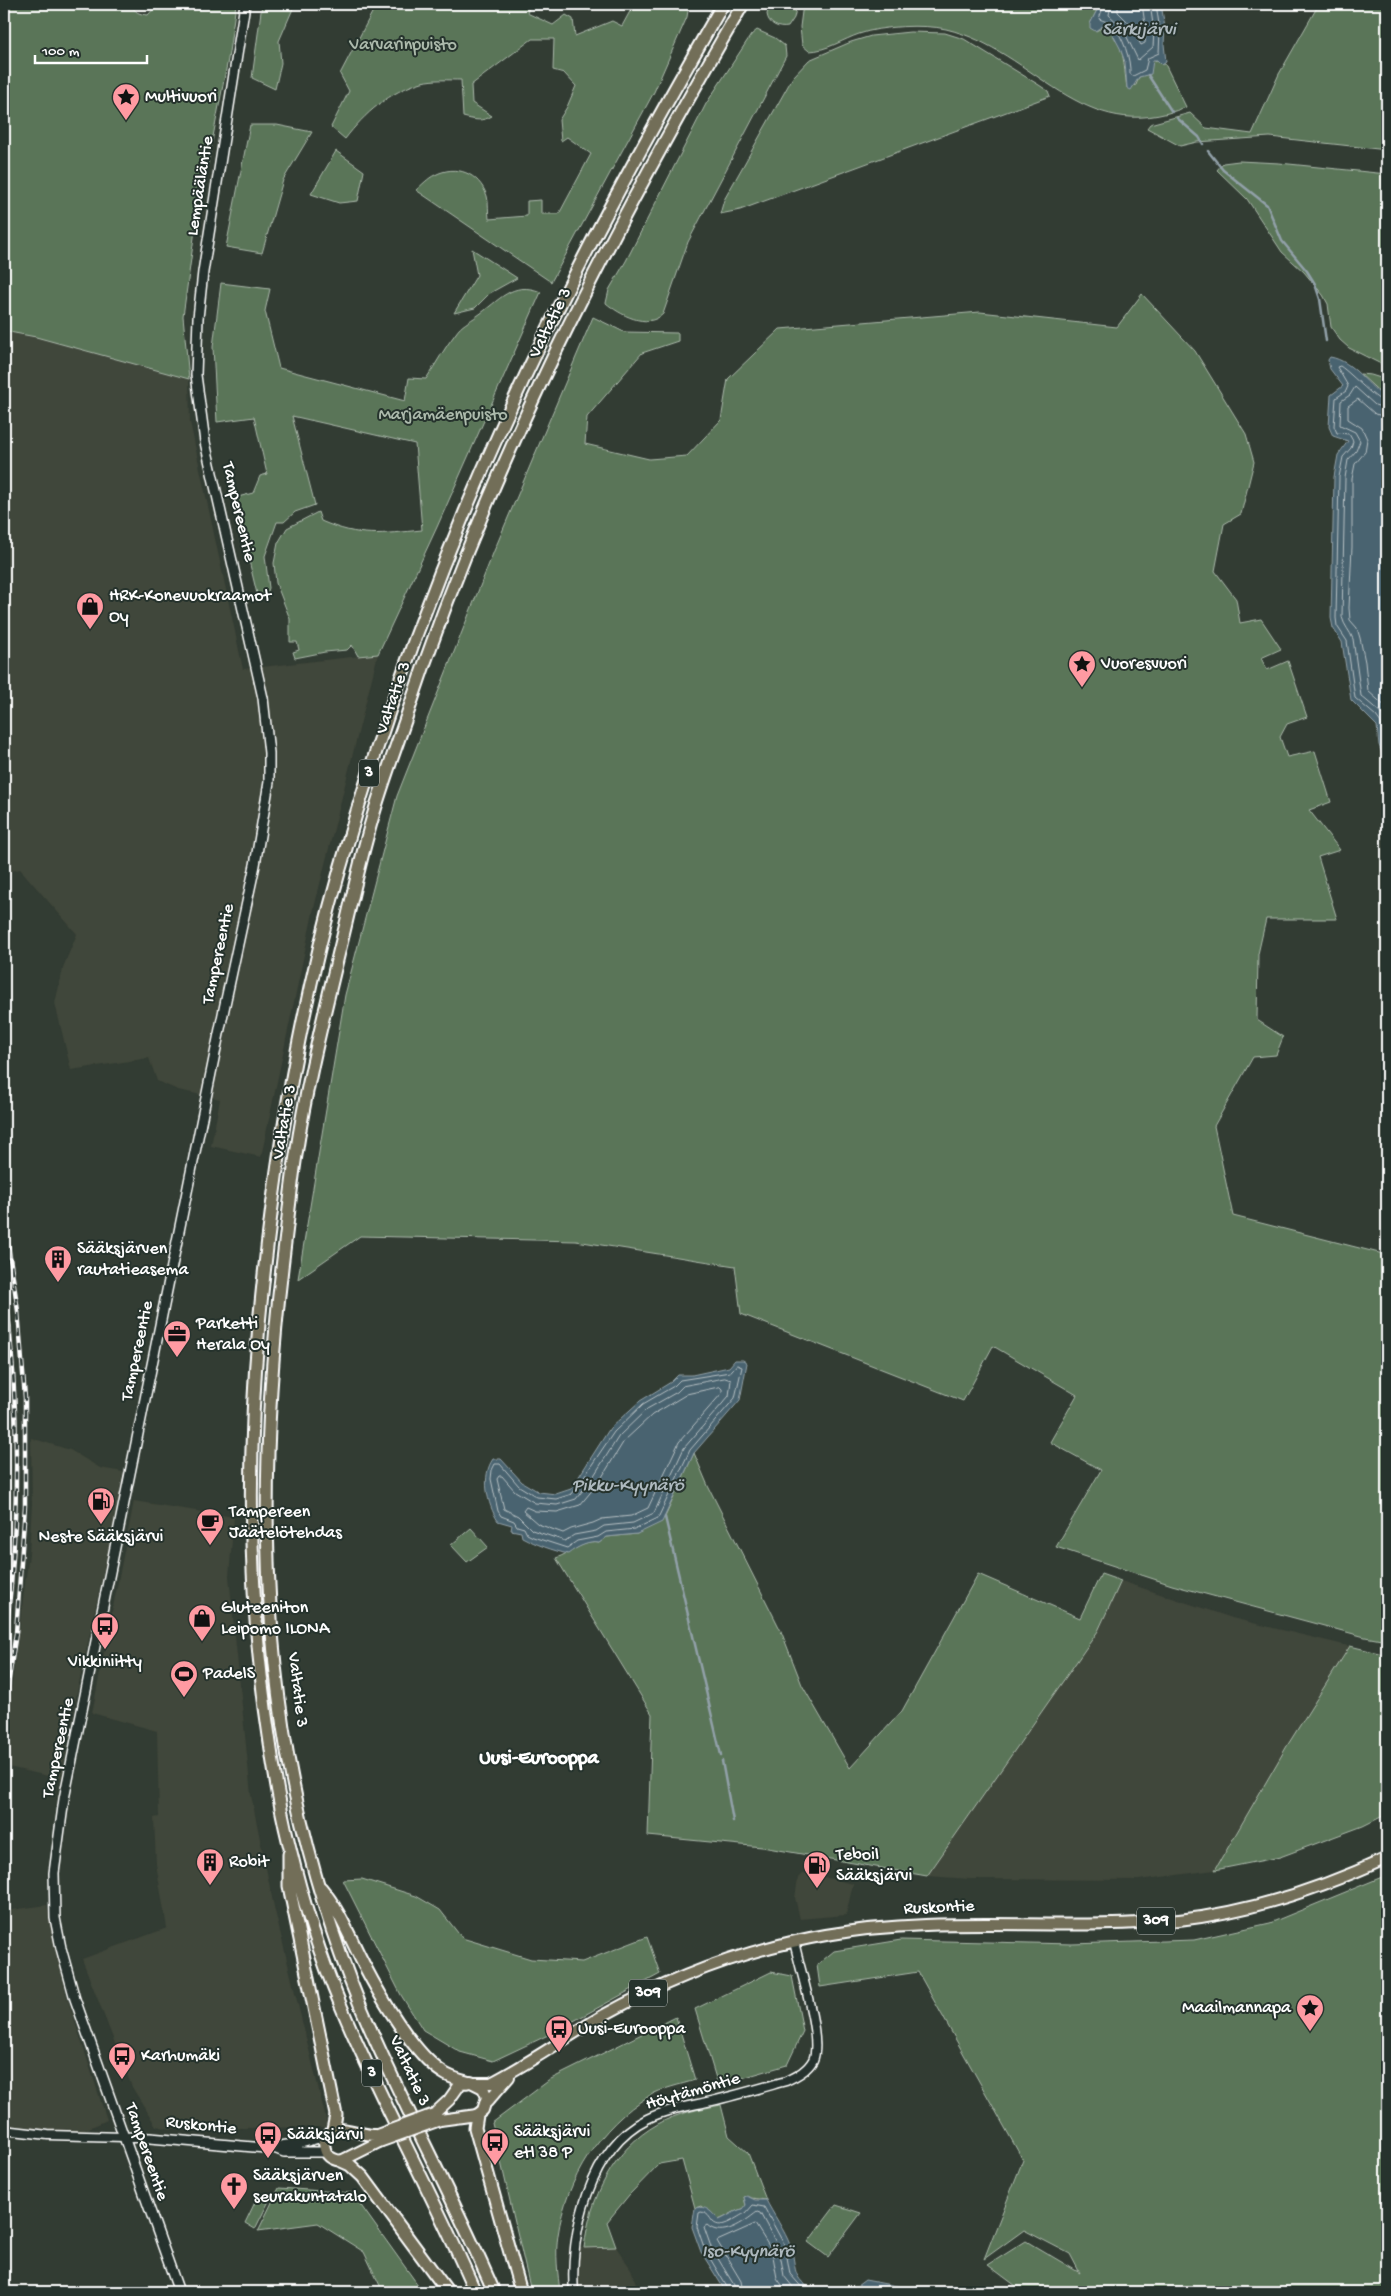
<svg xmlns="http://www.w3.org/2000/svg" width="1391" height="2296" font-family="'Gochi Hand',sans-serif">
<rect width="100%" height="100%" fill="#323c33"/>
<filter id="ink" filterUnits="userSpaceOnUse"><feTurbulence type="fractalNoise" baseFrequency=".02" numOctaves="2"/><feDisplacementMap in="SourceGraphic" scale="10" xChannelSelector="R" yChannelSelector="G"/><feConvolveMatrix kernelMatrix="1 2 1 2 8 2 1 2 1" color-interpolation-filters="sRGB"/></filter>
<g filter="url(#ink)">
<path fill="#40463a" d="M4,331L36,337L189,379L190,422L243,669L378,654L314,908L261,1157L211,1146L220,1099L178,1090L157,1081L149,1058L71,1070L55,1003L64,965L77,934L20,869L4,873Z
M31,1438L70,1450L100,1468L123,1472L119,1501L73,1711L61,1779L4,1766V1743L29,1554L32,1504Z
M134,1501L234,1517L229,1576L251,1795L274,1907L328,2127L171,2129L156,2126L132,2087L82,1959L167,1928L156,1864L154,1818L159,1817L157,1731L92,1713Z
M1121,1581L1232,1618L1353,1647L1287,1746L1215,1870L1139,1880L970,1879L927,1876L1098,1631Z
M807,1873L853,1884L846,1915L800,1919L795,1898L798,1878L802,1874Z
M47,1905L67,1997L107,2120L78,2133L39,2131L4,2125V1911Z
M616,2247L631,2269L637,2287L642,2292H574V2248Z"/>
<path fill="#5a7459" stroke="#acbaac" d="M4,4H132C134,13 140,14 148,15L158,4H236L228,59L195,230L183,316L189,379L36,337L4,331Z
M262,4H295L279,41L281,63L275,89L252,78Z
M367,4H531L527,13L553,25L566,15L573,19L575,36L612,21L622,26L634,4H689L687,17L654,92L551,282L416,190C422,185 428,178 435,175C456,164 479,173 487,196C489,203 488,212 489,219L527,216V201L541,200V214H559L591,154L567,137L561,141L559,120L567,107L576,86L564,73L553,70L554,39H532L471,85L472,103L492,116C482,122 475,120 463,117L461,80C449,80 433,79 422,82C389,92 365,113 345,139L331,127L349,91L340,74L375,7Z
M771,4H797L794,18L788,27C778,29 768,24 767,14Z
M803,4H1100L1090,24L1096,31L1105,26C1126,45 1123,63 1127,88L1136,85L1139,77C1150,74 1149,73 1152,62L1157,60L1162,64H1165L1186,107C1082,149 1035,50 946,29C924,24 881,26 859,34C844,39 826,51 809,51L802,45L800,27Z
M1319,4H1387V150L1270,137L1197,142L1180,146L1147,128L1150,124L1190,113L1206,128L1252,134L1279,74Z
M757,30L775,38L785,46L786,56L688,242L663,314C647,330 619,314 606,303L609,290L626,261L706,104L751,35Z
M910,32L945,33L964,39L1039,85L1048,91L1050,96L740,210L720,214L724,200L793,77L809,60L851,42L871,36Z
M250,125H277L312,132L283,180L262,253L226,247Z
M336,151L364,171L358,201L339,203L311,194Z
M1239,161L1279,163L1387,174V367L1349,348L1340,340L1331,327L1328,304L1323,295L1304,272L1282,252L1247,199L1217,170L1223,163Z
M472,249L517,278L490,293L475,308L454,313L477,275Z
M221,283L270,289L265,311L279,368L405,401L409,378L426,379C436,364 445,347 456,333C461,325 470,321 477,316C499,301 512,280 541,292L437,527L378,654L358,656L352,645L347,650L325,652L295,658L293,652L299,650L297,642H290V619L276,583L274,563L278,543L287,528L318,512L321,521C360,538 381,534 422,530L415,444L292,416L315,505L295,512L284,522H277L265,556L269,588L266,596L258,598L234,498L253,493L260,476L267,474L254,417L217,422L213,347Z
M1142,294L1195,351L1246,434L1254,462L1241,514L1224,524L1215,571L1236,599L1240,623L1261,619L1281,649L1261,658L1267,670L1288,661L1307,717L1287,724L1280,737L1287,757L1315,751L1331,802L1309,810L1340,850L1318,857L1337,919H1266L1258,954L1257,1020L1283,1037L1276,1055L1253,1057L1214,1126L1233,1216L1387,1255V1641L1365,1637L1172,1585L1056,1547L1101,1470L1050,1442L1077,1395L993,1346L963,1401L741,1314L735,1266L576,1241L360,1236L298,1279L345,995L397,796L494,551L593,317L624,332L678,333V341L642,353L587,417L585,444L649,459L687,456L721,420L728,379L780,329L980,312L1117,327Z
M1360,374L1371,375L1387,380V399Z
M694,1453L708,1486L781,1631L802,1685L850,1768L902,1711L978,1574L1080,1618L1101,1574L1121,1581L1098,1631L927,1876L762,1847L648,1836L652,1714L556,1558C570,1553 584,1540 599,1543L607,1537L637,1534L665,1517Z
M471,1528L488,1547L467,1562L451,1545Z
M1350,1646L1387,1655V1814L1363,1826L1280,1857L1215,1870L1287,1746Z
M1387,1875V2292H1024L988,2265L1026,2241L1080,2273L1070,2254L1024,2230L984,2259L1023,2160L918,1972L820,1987L817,1965L834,1951L901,1940L1072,1944L1194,1940L1270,1923Z
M362,1879L416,1896L440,1910L462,1938L531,1959L582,1962L647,1937L660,1974L546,2036L493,2061L460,2052L423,2030L401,1995L343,1880Z
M771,1972L792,1976L803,2031L787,2065L718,2085L695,2009Z
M676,2017L695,2080C680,2085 662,2088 649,2096C600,2126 566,2179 558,2235C555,2253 558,2275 560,2292H531L492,2123L551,2079Z
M721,2105L729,2136L748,2153L766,2200L744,2197L746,2206L743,2209C735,2210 727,2217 718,2220L701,2206L695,2208L682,2160L659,2164L629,2195L607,2222L616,2247L584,2248C590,2198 613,2149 658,2124C677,2113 700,2109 721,2105Z
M279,2188L352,2193L423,2292H383L364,2252L318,2223L258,2231Z
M258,2196L270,2199L255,2229L245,2223Z
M836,2205L861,2213L828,2257L808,2242Z"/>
<path fill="#4a636f" stroke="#92a1a9" d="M1100,4H1161L1165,28L1164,44L1166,62L1162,65L1157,60H1153L1151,74L1139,77L1131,90L1127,88L1125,62L1120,48L1112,33L1104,25L1095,31L1090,28V24Z
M1330,357C1354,361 1368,387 1387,399V767L1379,745L1377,726L1351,700L1342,642L1333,628L1331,618L1334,477L1338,455L1348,441L1333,436L1329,427L1331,395L1343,386L1330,369L1328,360Z
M735,1360H743L747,1363L740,1400L694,1453L662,1522L637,1534L607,1537L599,1543C589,1541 577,1547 568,1554C552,1550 537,1545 522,1537L521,1532L511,1530L512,1525L498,1521C487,1504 481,1476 493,1459H501L522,1482L539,1492L556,1494L571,1489L610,1428L640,1401L671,1382L678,1375H692L729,1367Z
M747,2196L755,2200H766C772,2212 786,2233 790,2245C798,2268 789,2278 817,2292H726L701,2252L692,2227L695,2208C707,2205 711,2212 719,2220C727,2217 735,2210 743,2209L746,2205L744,2197Z
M865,2280L902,2287L907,2292H849Z"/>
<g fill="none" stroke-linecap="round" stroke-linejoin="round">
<path stroke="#b7c1c5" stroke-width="1" d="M1104,4L1099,19C1104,21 1109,22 1113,26C1123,36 1131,60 1130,74L1133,76L1145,70L1148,58L1159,53L1160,31L1156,4
M1111,4L1109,15L1122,27L1138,60L1153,47L1154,31L1150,4
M1118,4V12L1128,22L1141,45L1145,43L1146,31L1142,4
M1387,403C1377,402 1352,374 1340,366L1337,367L1348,386L1346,391L1336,398L1334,426L1337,433L1349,434L1353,441L1351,448L1343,457L1339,477L1336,618L1337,626L1347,641L1355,698L1376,716L1381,723L1387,755
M1387,409L1375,405L1355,387L1350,395L1341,401L1340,425L1355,432L1360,441L1356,451L1348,460L1345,478L1342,617C1344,626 1350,631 1353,639L1361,696L1380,712L1387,722
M1387,417L1375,414L1358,399L1348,406V419L1362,428L1367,439L1365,452L1355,464L1352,479V547L1349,608L1350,620L1357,628L1360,638L1365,662L1368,691L1387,708
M737,1365L742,1367L735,1398L690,1450L658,1518L635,1529L606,1532L598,1537L577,1541L567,1548L533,1537L527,1534L524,1528L517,1526L514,1521L501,1516L498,1511L491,1479L492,1470L495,1464H500L519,1486L537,1497L556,1499L572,1494L614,1432L643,1404L674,1386L680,1380L730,1372Z
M725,1378L731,1380L729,1396L684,1448L654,1513L633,1523L604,1526L596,1531L574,1535L565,1541L532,1530L518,1516L504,1509L497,1479L499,1476H502L515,1491L535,1503L557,1505L576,1499L593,1477L619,1436L647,1409L677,1392L683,1386Z
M720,1387L722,1389V1393L679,1442L648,1508L631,1516L602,1519L593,1523L571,1529L563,1533L538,1524L523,1511L526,1507L535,1511L557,1512L580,1505L599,1482L624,1441L652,1415L687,1394Z
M730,2292L705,2250L697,2227L699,2213L701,2212C708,2213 709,2217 713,2222C722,2231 737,2216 746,2213L753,2205L764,2207L785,2246L790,2274L806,2292
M736,2292L734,2285L711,2247L704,2227L707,2225C722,2239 744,2222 757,2212L760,2213L779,2248L784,2276L797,2292
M743,2292L741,2281L717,2241L755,2224L772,2251L777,2278L787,2292"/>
<path stroke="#92a1a9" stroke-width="2.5" d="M1148,75L1172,112
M1177,118L1199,137L1203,144
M1208,151L1223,170L1267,205L1282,241L1307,271L1315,284L1320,299L1326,341
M665,1517L721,1755
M722,1761L733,1821"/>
<g stroke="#fff" stroke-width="11">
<path id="tertiary" d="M4,2130L48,2135L124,2137
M574,2292C569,2235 590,2147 647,2119C667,2109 690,2106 712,2101C737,2095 761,2088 786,2081C796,2076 807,2071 813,2060C823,2039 799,1967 794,1941"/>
</g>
<g stroke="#fff" stroke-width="12">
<path id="secondary" d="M124,2137L150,2138L266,2148L301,2143L326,2136
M274,2148L284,2152H325
M179,2292L75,1999L61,1948L55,1918L54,1873L64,1799L224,1009L255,865L269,782V753L263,698L205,442L196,375L198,318L203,272L245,4"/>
</g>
<g stroke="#fff" stroke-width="14">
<path id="primary" d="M474,2083H491C530,2063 566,2037 604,2015C674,1976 747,1949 826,1935C943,1914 1062,1932 1179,1920C1251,1912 1322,1888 1387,1858
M487,2102L509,2077
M434,2114L449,2100L461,2083L471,2082L483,2088L487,2097L483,2110L477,2115L440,2120
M377,2135C362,2136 347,2126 333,2130L324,2140C324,2153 328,2159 341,2161L379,2142"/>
</g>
<g stroke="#fff" stroke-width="15">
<path id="motorway" d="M289,1854V1886L336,2115L333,2130
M321,1888C340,1911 350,1938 364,1965C380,1996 413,2053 442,2072C449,2077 459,2080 467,2082
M477,2115L475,2128L521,2292
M341,2161L350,2165L363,2177L448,2292
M475,2292C434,2195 381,2103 341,2006C319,1954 302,1898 289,1844C280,1808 274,1772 269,1736C248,1599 247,1462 259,1324C273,1172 298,1016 340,869C383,717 438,568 503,424C568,280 644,141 723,4
M494,2292C456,2203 409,2117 370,2028C340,1961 318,1891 301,1820C257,1634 261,1440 284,1251C288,1219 291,1187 296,1155C306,1086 323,1019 339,952C349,913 357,873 368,834C378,795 393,756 406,718C488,468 610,231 743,4"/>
</g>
<use href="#tertiary" stroke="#26332d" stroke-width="8"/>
<use href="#secondary" stroke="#26332d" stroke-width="9"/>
<use href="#primary" stroke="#726e59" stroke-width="10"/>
<use href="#motorway" stroke="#726e59" stroke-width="11"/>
<g stroke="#fff" stroke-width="4.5">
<path id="rail" d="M4,1218L18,1311L25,1398V1506L16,1633L4,1711
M4,1280C20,1402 20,1528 4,1650"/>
</g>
<use href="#rail" stroke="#26332d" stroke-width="2.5" stroke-dasharray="8" stroke-linecap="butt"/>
<g stroke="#fff" stroke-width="14" stroke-linecap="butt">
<path id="primary-bridge" d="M377,2135L434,2114
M379,2142L440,2120"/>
</g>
<use href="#primary-bridge" stroke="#726e59" stroke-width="10"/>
</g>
</g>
<defs>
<g id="sight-pin" transform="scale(1.4375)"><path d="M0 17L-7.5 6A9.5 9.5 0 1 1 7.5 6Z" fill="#ff9aa2" stroke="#26332d"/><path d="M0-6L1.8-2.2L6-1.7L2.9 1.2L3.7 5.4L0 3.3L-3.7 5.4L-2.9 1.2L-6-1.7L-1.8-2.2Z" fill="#111"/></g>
<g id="shop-pin" transform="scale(1.4375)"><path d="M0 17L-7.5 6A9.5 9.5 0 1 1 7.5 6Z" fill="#ff9aa2" stroke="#26332d"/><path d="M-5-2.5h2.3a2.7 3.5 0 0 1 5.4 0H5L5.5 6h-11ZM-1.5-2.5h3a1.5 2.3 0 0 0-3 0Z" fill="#111"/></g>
<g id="building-pin" transform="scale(1.4375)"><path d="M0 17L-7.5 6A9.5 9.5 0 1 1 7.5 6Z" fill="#ff9aa2" stroke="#26332d"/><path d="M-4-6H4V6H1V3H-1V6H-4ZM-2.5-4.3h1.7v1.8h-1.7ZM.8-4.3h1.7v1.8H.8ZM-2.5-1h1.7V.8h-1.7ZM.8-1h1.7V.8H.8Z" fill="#111"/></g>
<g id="office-pin" transform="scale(1.4375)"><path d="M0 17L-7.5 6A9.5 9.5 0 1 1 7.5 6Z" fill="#ff9aa2" stroke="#26332d"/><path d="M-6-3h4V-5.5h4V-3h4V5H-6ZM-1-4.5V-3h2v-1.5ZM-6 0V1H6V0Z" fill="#111"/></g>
<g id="fuel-pin" transform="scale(1.4375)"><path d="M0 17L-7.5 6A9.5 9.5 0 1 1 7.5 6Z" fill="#ff9aa2" stroke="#26332d"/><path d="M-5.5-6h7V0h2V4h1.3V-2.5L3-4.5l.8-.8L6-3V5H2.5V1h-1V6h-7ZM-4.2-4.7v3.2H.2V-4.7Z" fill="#111"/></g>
<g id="cafe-pin" transform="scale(1.4375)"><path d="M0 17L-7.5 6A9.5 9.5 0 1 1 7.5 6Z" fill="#ff9aa2" stroke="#26332d"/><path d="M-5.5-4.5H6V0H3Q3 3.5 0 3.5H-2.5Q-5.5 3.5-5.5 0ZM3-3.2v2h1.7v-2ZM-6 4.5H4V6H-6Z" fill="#111"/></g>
<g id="bus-pin" transform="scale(1.4375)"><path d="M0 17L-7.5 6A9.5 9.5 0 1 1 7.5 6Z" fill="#ff9aa2" stroke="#26332d"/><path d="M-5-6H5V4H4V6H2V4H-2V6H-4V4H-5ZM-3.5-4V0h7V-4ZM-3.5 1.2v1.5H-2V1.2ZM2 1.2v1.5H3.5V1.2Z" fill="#111"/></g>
<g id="stadium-pin" transform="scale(1.4375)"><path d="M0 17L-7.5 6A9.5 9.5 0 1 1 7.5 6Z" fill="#ff9aa2" stroke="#26332d"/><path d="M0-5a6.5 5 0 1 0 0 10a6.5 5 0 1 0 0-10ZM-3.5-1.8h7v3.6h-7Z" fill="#111"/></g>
<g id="church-pin" transform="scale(1.4375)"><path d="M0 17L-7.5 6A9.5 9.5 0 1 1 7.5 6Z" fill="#ff9aa2" stroke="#26332d"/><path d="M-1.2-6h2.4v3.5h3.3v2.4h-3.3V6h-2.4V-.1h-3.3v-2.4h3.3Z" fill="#111"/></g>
</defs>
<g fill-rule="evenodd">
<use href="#sight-pin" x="126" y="97"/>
<use href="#shop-pin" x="90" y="606"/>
<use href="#sight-pin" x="1082" y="664"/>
<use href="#building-pin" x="58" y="1259"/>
<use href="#office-pin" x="177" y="1334"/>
<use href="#fuel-pin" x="101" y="1501"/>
<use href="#cafe-pin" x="210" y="1522"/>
<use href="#shop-pin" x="202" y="1618"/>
<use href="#bus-pin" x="105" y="1626"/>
<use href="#stadium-pin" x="184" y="1674"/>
<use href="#building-pin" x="210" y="1862"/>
<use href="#fuel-pin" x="817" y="1865"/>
<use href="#sight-pin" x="1310" y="2008"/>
<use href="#bus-pin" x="559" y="2029"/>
<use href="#bus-pin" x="122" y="2056"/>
<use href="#bus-pin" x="268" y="2135"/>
<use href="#bus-pin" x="495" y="2142"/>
<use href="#church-pin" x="234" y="2186"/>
</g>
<g text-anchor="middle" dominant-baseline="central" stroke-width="4" stroke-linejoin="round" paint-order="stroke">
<g fill="#26332d" stroke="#bec2c0" stroke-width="1">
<rect x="359" y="759.5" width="20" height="27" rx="4"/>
<rect x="1137" y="1907.5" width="38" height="27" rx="4"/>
<rect x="629" y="1979.5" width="38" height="27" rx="4"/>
<rect x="362" y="2059.5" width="20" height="27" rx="4"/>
</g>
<g font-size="16" font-weight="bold" fill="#fff">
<text x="369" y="773">3</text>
<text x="1156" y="1921">309</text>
<text x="648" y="1993">309</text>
<text x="372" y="2073">3</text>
</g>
<g font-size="18" fill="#acbaac" stroke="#26332d">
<text x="403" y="45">Varvarinpuisto</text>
<text x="443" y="415">Marjamäenpuisto</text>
</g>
<g font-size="18" fill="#fff" stroke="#26332d" text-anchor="start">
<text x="145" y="97">Multivuori</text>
<text x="109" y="596">HRK-Konevuokraamot<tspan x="109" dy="21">Oy</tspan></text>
<text x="1101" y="664">Vuoresvuori</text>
<text x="77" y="1249">Sääksjärven<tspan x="77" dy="21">rautatieasema</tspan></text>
<text x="196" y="1324">Parketti<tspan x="196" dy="21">Herala Oy</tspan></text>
<text x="229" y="1512">Tampereen<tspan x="229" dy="21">Jäätelötehdas</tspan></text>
<text x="101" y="1537" text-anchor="middle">Neste Sääksjärvi</text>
<text x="221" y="1608">Gluteeniton<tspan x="221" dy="21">Leipomo ILONA</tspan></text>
<text x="105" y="1662" text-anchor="middle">Vikkiniitty</text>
<text x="203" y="1674">PadelS</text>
<text x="836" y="1855">Teboil<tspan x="836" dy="21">Sääksjärvi</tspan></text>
<text x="229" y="1862">Robit</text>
<text x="1291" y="2008" text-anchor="end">Maailmannapa</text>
<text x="578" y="2029">Uusi-Eurooppa</text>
<text x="141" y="2056">Karhumäki</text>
<text x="514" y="2132">Sääksjärvi<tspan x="514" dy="21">etl 38 P</tspan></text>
<text x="287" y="2135">Sääksjärvi</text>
<text x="253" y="2176">Sääksjärven<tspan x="253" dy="21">seurakuntatalo</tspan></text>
</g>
<g font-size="18" fill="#fff" stroke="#26332d">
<text transform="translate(201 186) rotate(-81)">Lempääläntie</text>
<text transform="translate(551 323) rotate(-64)">Valtatie 3</text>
<text transform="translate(238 512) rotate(77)">Tampereentie</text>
<text transform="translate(394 698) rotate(-71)">Valtatie 3</text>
<text transform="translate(219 954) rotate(-78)">Tampereentie</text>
<text transform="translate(285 1122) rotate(-80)">Valtatie 3</text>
<text transform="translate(138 1351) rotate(-78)">Tampereentie</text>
<text transform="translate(297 1690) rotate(83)">Valtatie 3</text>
<text transform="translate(59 1748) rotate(-78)">Tampereentie</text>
<text transform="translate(939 1908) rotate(-2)">Ruskontie</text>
<text transform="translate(409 2071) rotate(65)">Valtatie 3</text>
<text transform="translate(693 2092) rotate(-16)">Höytämöntie</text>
<text transform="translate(201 2126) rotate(6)">Ruskontie</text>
<text transform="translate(146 2152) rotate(71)">Tampereentie</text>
</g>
<g font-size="19" font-style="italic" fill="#aeb9be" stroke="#26332d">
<text x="1139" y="30">Särkijärvi</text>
<text x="628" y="1486">Pikku-Kyynärö</text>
<text x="748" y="2252">Iso-Kyynärö</text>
</g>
<g font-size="20" font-weight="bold" fill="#fff" stroke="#26332d">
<text x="539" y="1759">Uusi-Eurooppa</text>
</g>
</g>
<rect width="1391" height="2296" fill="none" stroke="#26332d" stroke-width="20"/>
<rect x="10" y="10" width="1371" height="2276" fill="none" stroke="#fff" stroke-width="2" filter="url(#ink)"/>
<path d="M35 55v8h112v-8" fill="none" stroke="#ffffff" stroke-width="2.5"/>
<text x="42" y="55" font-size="15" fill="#ffffff" stroke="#26332d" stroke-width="4" paint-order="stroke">100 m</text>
</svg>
